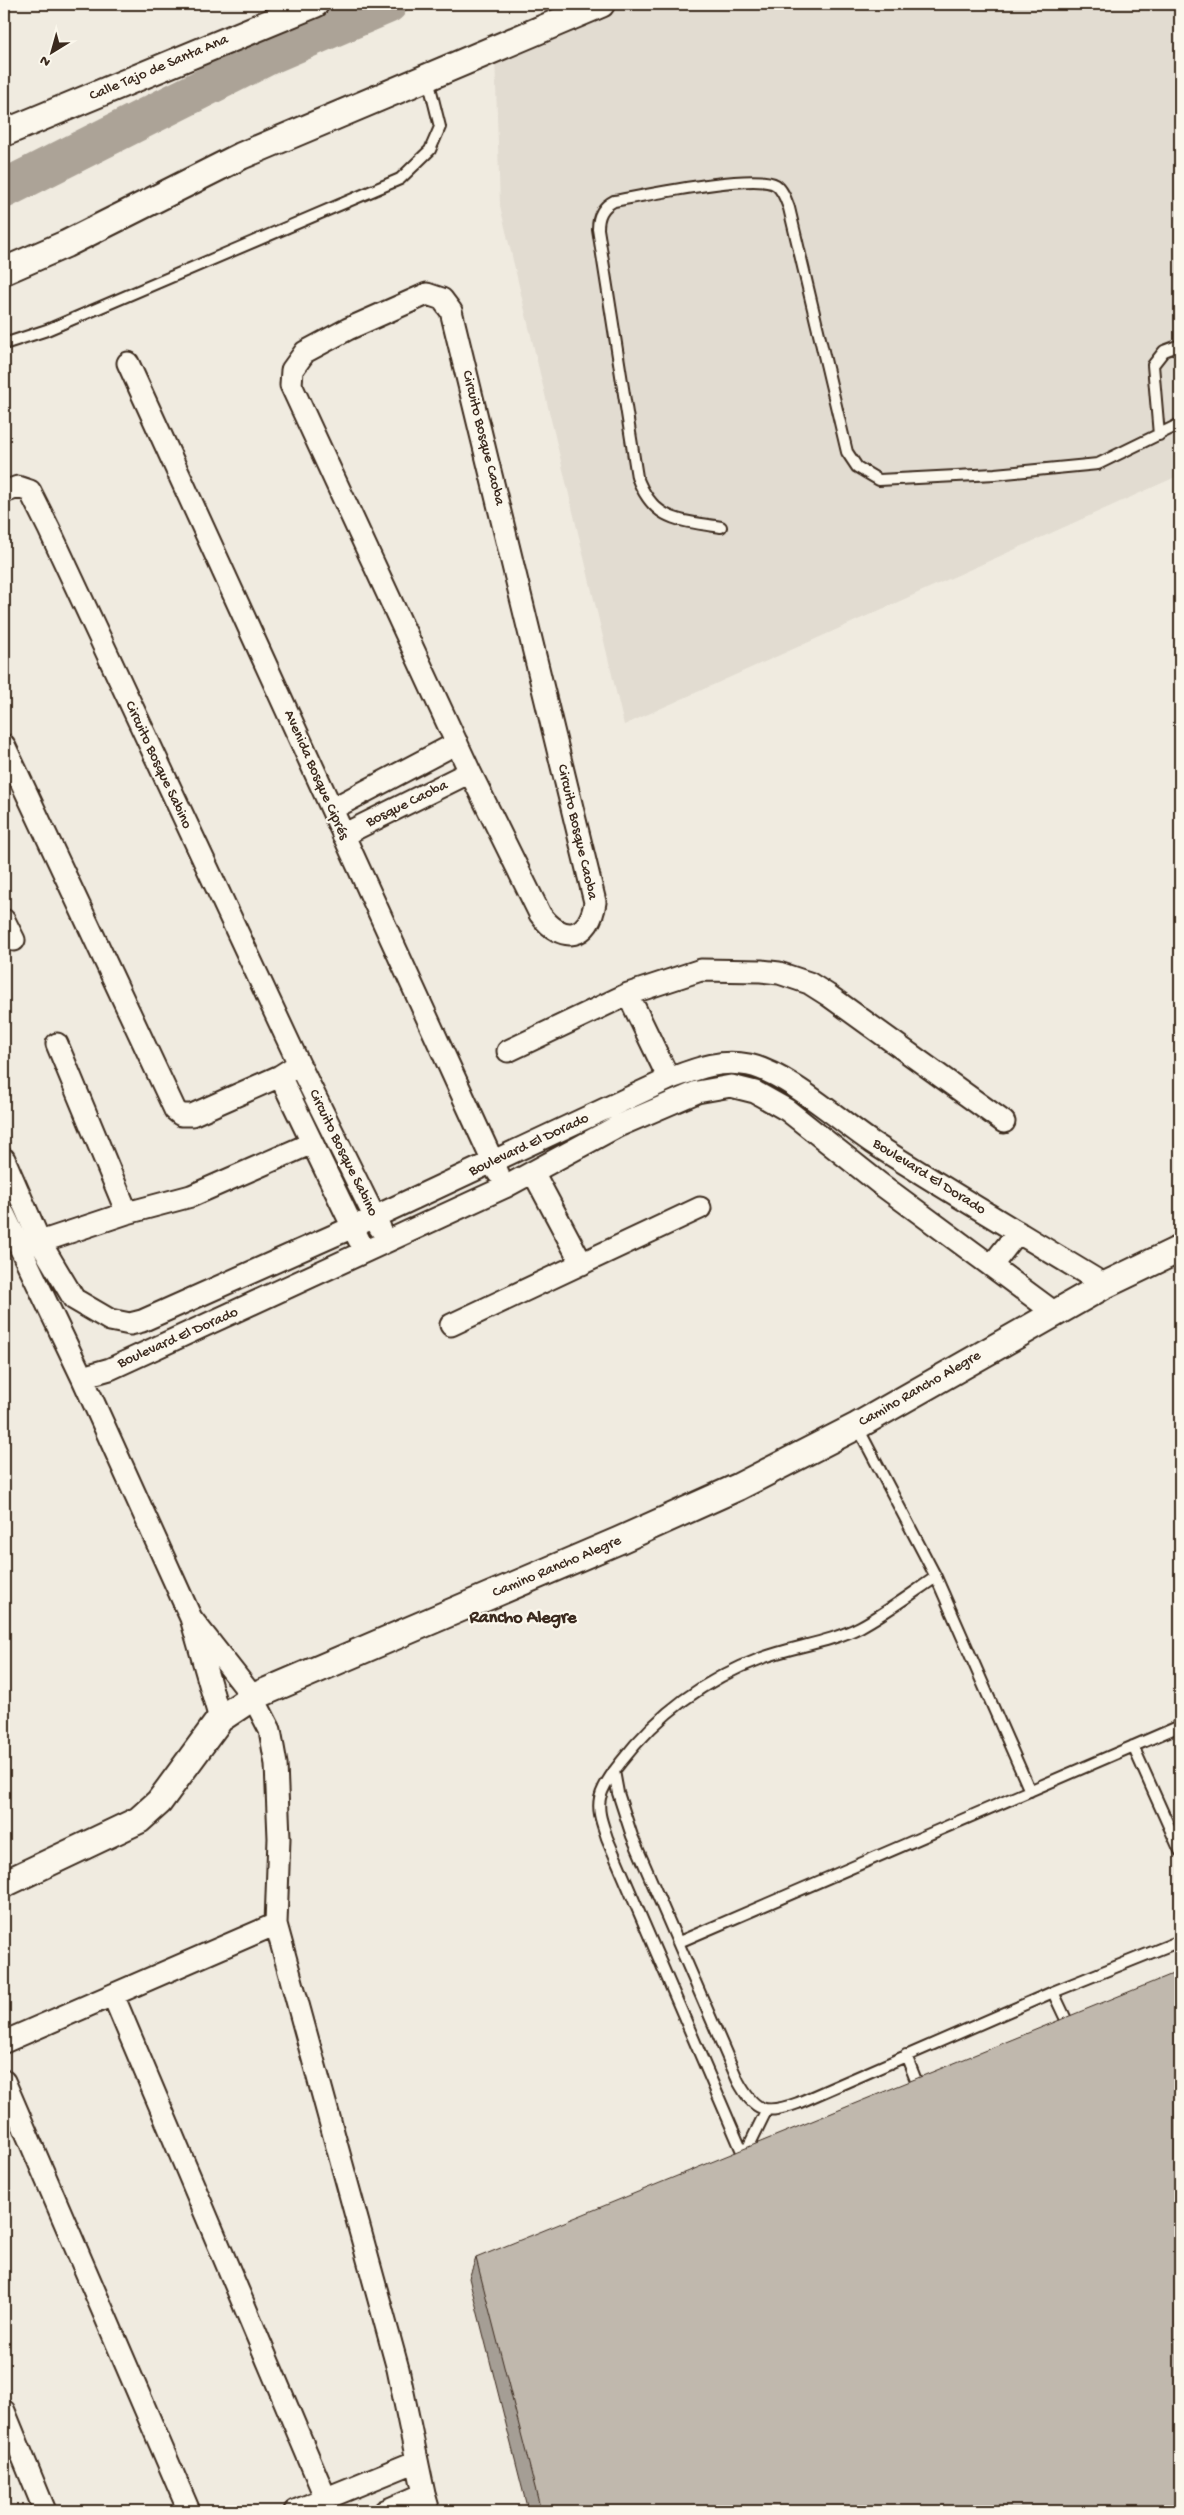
<svg xmlns="http://www.w3.org/2000/svg" width="1184" height="2515" font-family="'Gochi Hand',sans-serif">
<rect width="100%" height="100%" fill="#f0ebe0"/>
<filter id="ink" filterUnits="userSpaceOnUse"><feTurbulence type="fractalNoise" baseFrequency=".02" numOctaves="2"/><feDisplacementMap in="SourceGraphic" scale="10" xChannelSelector="R" yChannelSelector="G"/><feConvolveMatrix kernelMatrix="1 2 1 2 8 2 1 2 1" color-interpolation-filters="sRGB"/></filter>
<g filter="url(#ink)">
<path fill="#e2dcd1" d="M614,4H1180V475L624,725L500,206L495,55Z"/>
<g fill="none" stroke-linecap="round" stroke-linejoin="round">
<path stroke="#aca397" stroke-width="39" d="M4,189L269,55L388,4"/>
<g stroke="#3b2a1e" stroke-width="14">
<path id="service" d="M4,344L47,330L400,179L430,150L440,127L428,79
M1159,435L1153,365L1164,351L1180,345
M721,527C679,520 654,522 637,477L598,229C598,216 602,207 614,201C643,196 755,172 776,185C783,190 786,200 789,208L847,452L857,467L879,480L995,474L1098,464L1180,424
M936,1577L1030,1791
M1133,1746L1180,1851
M614,1771L618,1793L632,1836L738,2081C755,2112 765,2115 798,2103L1053,1992L1180,1941
M679,1942L1180,1726
M1053,1992L1070,2028
M906,2055L917,2083
M749,2155L744,2156L607,1838C603,1825 597,1812 600,1798C603,1785 613,1772 621,1762C658,1714 705,1679 762,1658C794,1646 829,1643 860,1627C886,1613 911,1594 936,1577L857,1426
M745,2160L744,2156L766,2111"/>
</g>
<g stroke="#3b2a1e" stroke-width="25">
<path id="minor" d="M427,294L442,299L451,311L595,902C590,939 562,945 540,914L470,772L291,385L292,370L305,352L348,329Z
M128,363L498,1173
M4,492L18,487L30,491L49,529L299,1064L380,1228
M4,745L175,1110L181,1115H192L280,1076L299,1064
M332,809L457,743
M343,835L470,772
M4,920L14,940
M628,994L669,1079
M57,1044L127,1213
M508,1051L628,994L701,970L761,971L779,973L809,983L828,995L1004,1122
M280,1076L359,1240
M4,1159L40,1242L74,1299L110,1320L130,1324L142,1321L353,1227L669,1079C696,1069 719,1059 749,1065C787,1073 840,1121 873,1143C949,1192 1028,1238 1105,1285
M533,1172L582,1264
M4,1214L82,1377L191,1618L220,1719
M40,1242L127,1213L191,1196L312,1143
M992,1265L1018,1232
M451,1325L700,1208
M82,1377L110,1369L505,1187L618,1126L697,1092L731,1086L755,1092L787,1110L879,1183L1055,1313
M191,1618L253,1697L270,1730L276,1764L279,1838L276,1924L398,2369L424,2494L385,2511
M113,1995L326,2499
M4,2042L276,1924
M4,2081L189,2511
M4,2411L45,2511
M424,2494L429,2511
M295,2511L417,2461"/>
</g>
<g stroke="#3b2a1e" stroke-width="30">
<path id="tertiary" d="M4,133L315,4
M4,271L66,244L241,156L601,4
M4,1884L139,1820L159,1802L220,1719L253,1697L620,1540L738,1487L857,1426L1105,1285L1180,1249"/>
</g>
<use href="#service" stroke="#fbf7ec" stroke-width="10"/>
<use href="#minor" stroke="#fbf7ec" stroke-width="21"/>
<use href="#tertiary" stroke="#fbf7ec" stroke-width="26"/>
</g>
<path fill="#a59e95" stroke="#3b2a1e" d="M476,2258L1180,2511H528L469,2278Z"/>
<path fill="#c0b8ad" stroke="#3b2a1e" d="M1180,1971V2511H541L476,2258Z"/>
</g>
<g text-anchor="middle" dominant-baseline="central" stroke-width="4.5" stroke-linejoin="round" paint-order="stroke">
<g font-size="15" fill="#3b2a1e" stroke="#fbf7ec">
<text transform="translate(159 68) rotate(-23)">Calle Tajo de Santa Ana</text>
<text transform="translate(483 438) rotate(76)">Circuito Bosque Caoba</text>
<text transform="translate(158 765) rotate(65)">Circuito Bosque Sabino</text>
<text transform="translate(316 775) rotate(66)">Avenida Bosque Ciprés</text>
<text transform="translate(407 804) rotate(-26)">Bosque Caoba</text>
<text transform="translate(577 832) rotate(77)">Circuito Bosque Caoba</text>
<text transform="translate(529 1145) rotate(-25)">Boulevard El Dorado</text>
<text transform="translate(343 1153) rotate(64)">Circuito Bosque Sabino</text>
<text transform="translate(929 1177) rotate(32)">Boulevard El Dorado</text>
<text transform="translate(178 1338) rotate(-24)">Boulevard El Dorado</text>
<text transform="translate(920 1389) rotate(-30)">Camino Rancho Alegre</text>
<text transform="translate(557 1567) rotate(-23)">Camino Rancho Alegre</text>
</g>
<g font-size="18" font-weight="bold" fill="#3b2a1e" stroke="#fbf7ec">
<text x="523" y="1618">Rancho Alegre</text>
</g>
</g>
<rect width="1184" height="2515" fill="none" stroke="#fbf7ec" stroke-width="20"/>
<rect x="10" y="10" width="1164" height="2495" fill="none" stroke="#3b2a1e" stroke-width="2" filter="url(#ink)"/>
<g transform="translate(52 52) rotate(217)" stroke="#fbf7ec" stroke-width="4" paint-order="stroke">
<path d="M0-4L9 19L0 12L-9 19Z" fill="#3b2a1e"/>
<text y="-8" font-size="14" font-weight="bold" text-anchor="middle" fill="#3b2a1e">N</text>
</g>
</svg>
